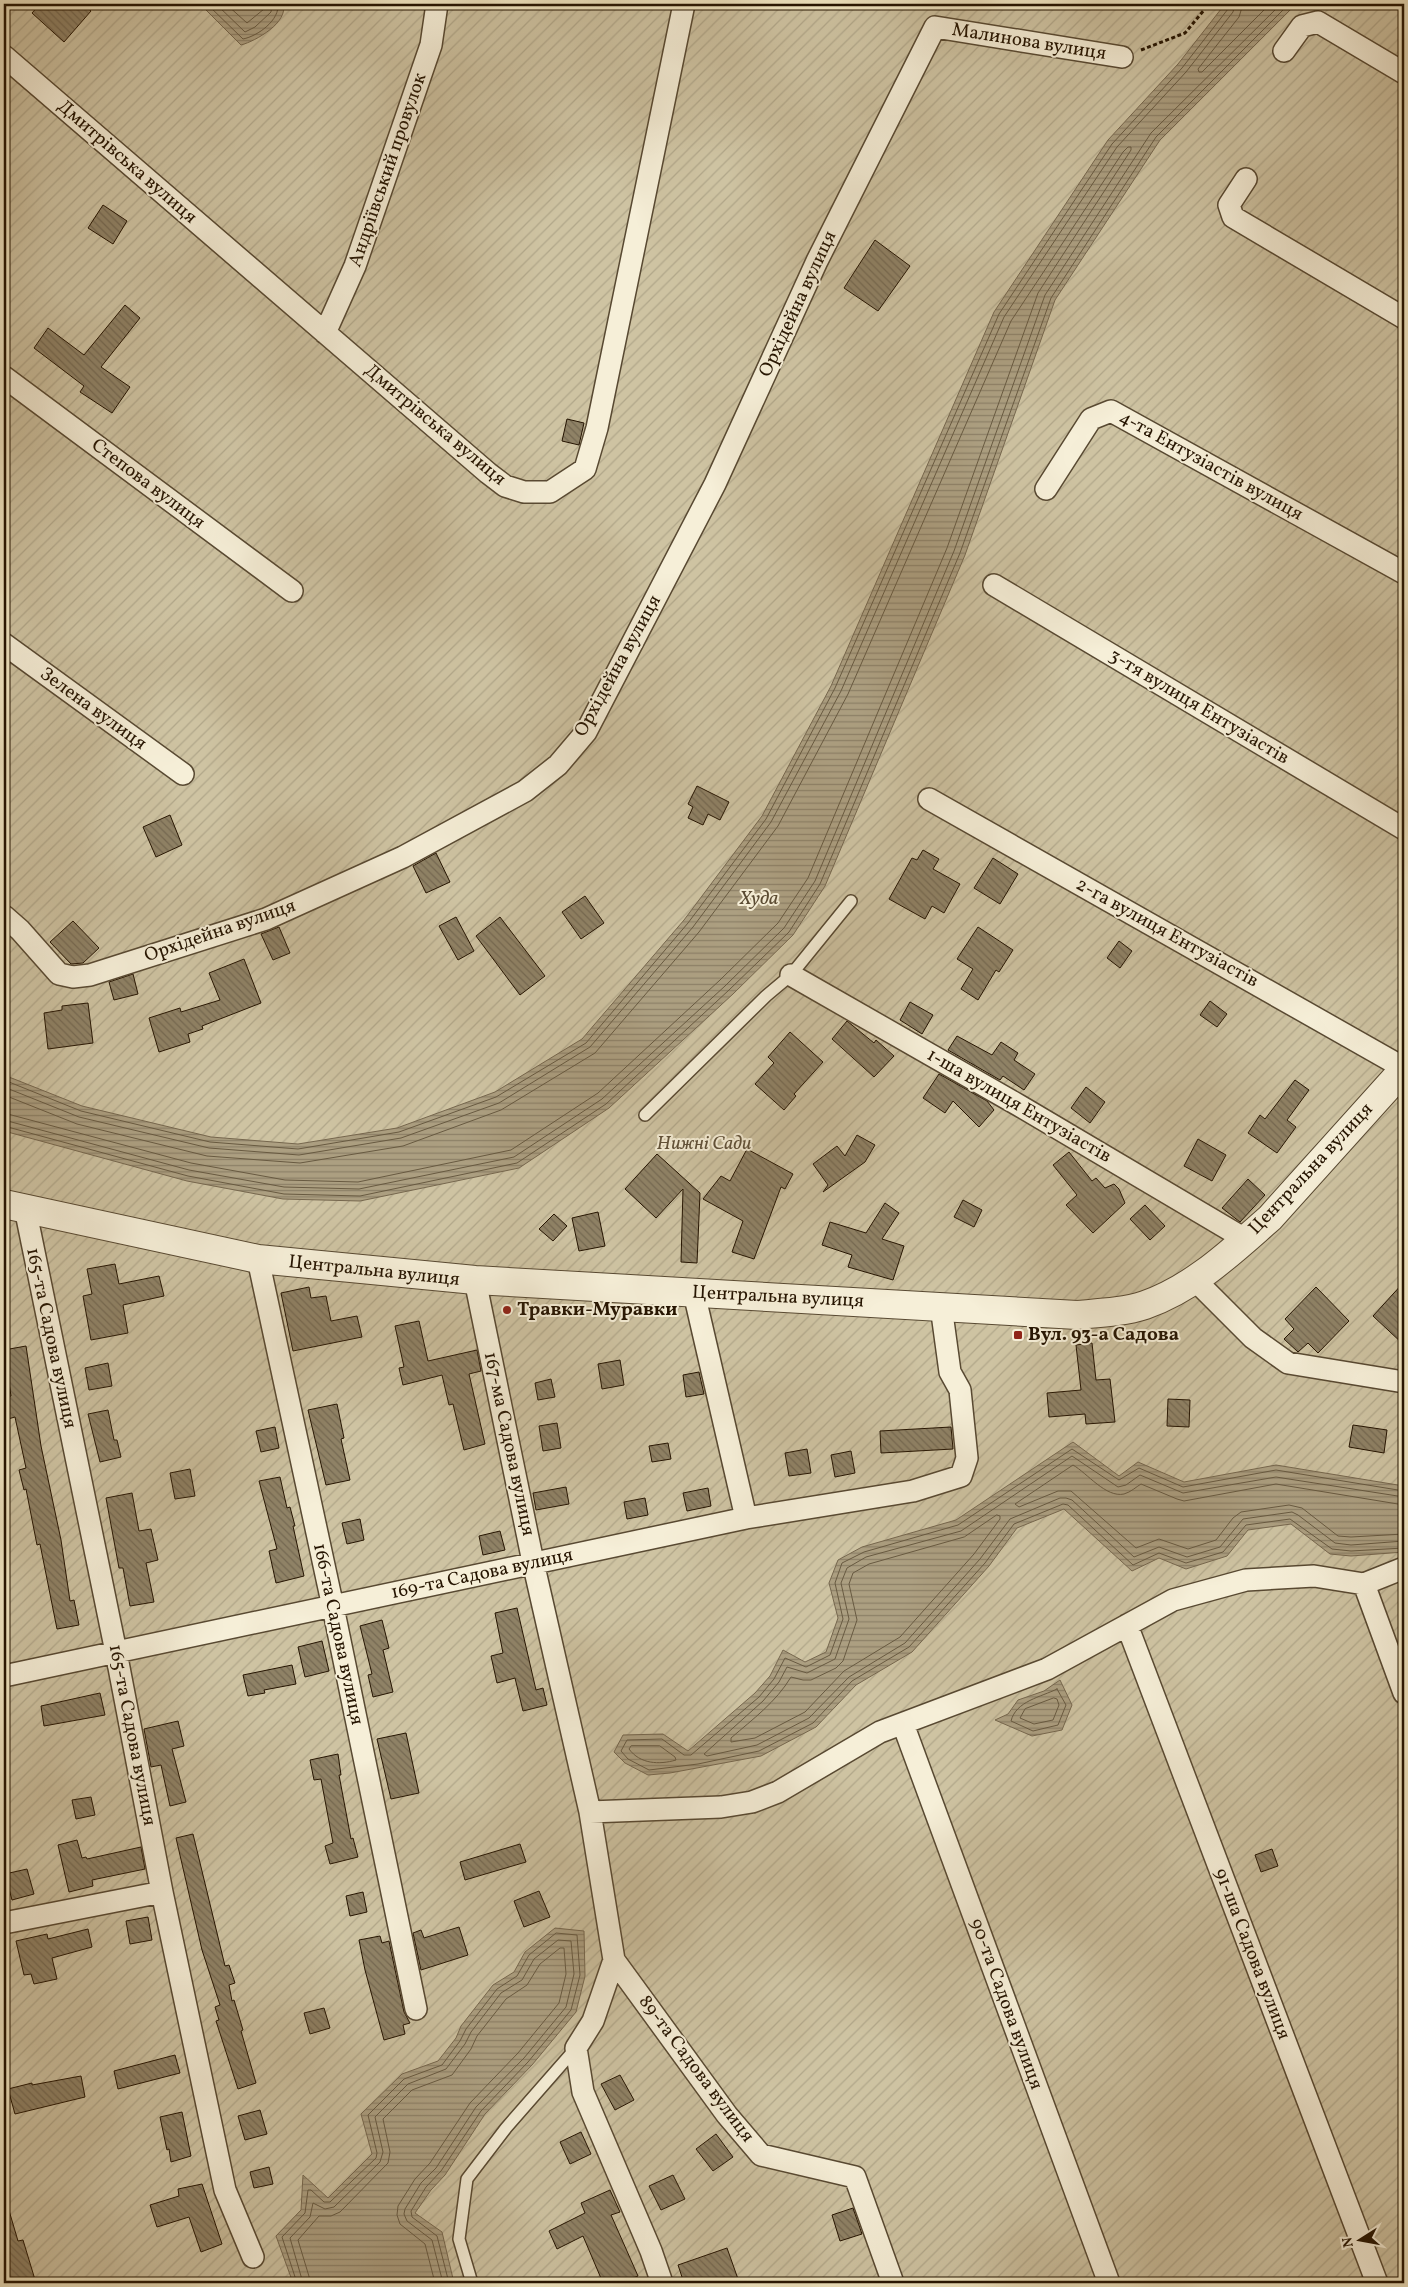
<svg xmlns="http://www.w3.org/2000/svg" width="1408" height="2287" font-family="Vollkorn,serif">
<defs>
<pattern id="garden-furrows" width="10" height="10" patternUnits="userSpaceOnUse" patternTransform="scale(1.25)"><rect width="10" height="10" fill="#cec3a2"/><path d="M-1 1l2-2M0 10L10 0M9 11l2-2" fill="none" stroke="#b1a78a"/></pattern>
<pattern id="water-rules" width="6" height="5" patternUnits="userSpaceOnUse" patternTransform="scale(1.25)"><rect width="6" height="5" fill="#ac9f81"/><path d="M0 2.5h6" fill="none" stroke="#8c8067"/></pattern>
<pattern id="building-back-hatch" width="6" height="6" patternUnits="userSpaceOnUse" patternTransform="scale(1.25)"><rect width="6" height="6" fill="#8f8266"/><path d="M-1 5l2 2M0 0l6 6M5-1l2 2" fill="none" stroke="#756952"/></pattern>
</defs>
<rect width="100%" height="100%" fill="#f1e7c3"/>
<filter id="stains"><feTurbulence type="fractalNoise" baseFrequency=".004" numOctaves="4"/><feColorMatrix values="0 0 0 0 .2 0 0 0 0 .09 0 0 0 0 .02 0 0 0 .5 -.17"/></filter>
<radialGradient id="worn" r=".72"><stop offset=".6" stop-color="#630" stop-opacity="0"/><stop offset="1" stop-color="#630" stop-opacity=".3"/></radialGradient>
<path fill="url(#garden-furrows)" stroke="#7a6c52" d="M4,4H1404V2283H4Z"/>
<path fill="url(#water-rules)" stroke="#76674e" d="M200,4H283C289,22 256,41 241,45Z
M1225,4H1296L1160,140L1055,300L965,555L825,886L793,935L733,994L609,1108L519,1168L360,1201L283,1199L187,1181L4,1131V1075L82,1106L211,1137L298,1144L397,1128L495,1092L582,1039L684,920L762,816L831,686L994,312L1108,140L1178,64Z
M1073,1442L1119,1476L1138,1462L1184,1482L1276,1465L1404,1486V1552L1351,1556L1330,1554L1291,1524L1248,1530L1227,1556L1186,1569L1159,1558L1132,1571L1064,1509L1017,1528L989,1566L912,1652L856,1685L816,1727L761,1756L670,1773L648,1775L625,1763L614,1752L623,1735L663,1734L688,1751L755,1693L770,1676L783,1650L805,1662L826,1652L838,1618L829,1583L838,1560L862,1547L956,1520Z
M1060,1680L1072,1705L1062,1730L1032,1736L995,1720L1008,1714L1018,1700L1044,1691Z
M555,1928L584,1931L585,1976L576,2012L532,2065L485,2114L445,2175L431,2190L415,2213L442,2232L454,2283H293L276,2236L301,2210L303,2175L328,2198L372,2154L361,2114L402,2074L438,2061L456,2038L461,2026L493,1985L514,1972L525,1952Z"/>
<g fill="none" stroke-linecap="round" stroke-linejoin="round">
<path stroke="#685a41" stroke-width="1" d="M207,4L243,39C258,36 280,20 278,4
M216,4L245,32L255,27L271,12L272,4
M226,4L247,23L264,9L265,4
M1243,4L1239,17L1198,69L1199,72H1202L1270,4
M4,1080L81,1111L210,1142L298,1149L399,1132L496,1097L586,1043L688,923L766,819L835,688L999,314L1112,144L1182,68L1228,9L1229,4
M4,1087L79,1117L209,1148L299,1155L401,1138L499,1103L590,1047L693,927L771,822L841,691L1004,317L1117,147L1186,72L1233,12L1235,4
M4,1095L77,1124L207,1156L300,1163L403,1146L501,1110L595,1053L699,932L778,826L848,694L1011,321L1123,152L1128,147H1131V150L1038,293L947,548L808,878L778,923L720,980L598,1093L511,1150L358,1182L285,1180L191,1163L4,1113
M4,1120L189,1170L284,1187L359,1189L514,1157L602,1099L725,986L784,928L815,881L954,551L1045,295L1151,133L1281,4
M4,1126L188,1176L284,1194L360,1196L517,1163L606,1104L729,990L789,932L820,884L960,553L1051,298L1156,137L1289,4
M1404,1491L1276,1470L1183,1487L1139,1468L1119,1480L1072,1449L958,1525L864,1552L842,1563L835,1583L843,1619L830,1655L806,1667L785,1658L774,1679L759,1697L691,1755H684L662,1739L627,1740L621,1751L628,1759L649,1770L698,1764L759,1751L813,1723L852,1681L909,1647L985,1563L1014,1524L1063,1504L1068,1505L1133,1565L1159,1553L1186,1563L1223,1552L1246,1525L1290,1519L1332,1549L1351,1551L1404,1548
M1404,1497L1276,1477L1183,1493L1140,1475L1126,1485L1118,1487L1072,1456L961,1531L866,1557L847,1568L841,1583L849,1619L835,1659L807,1673L787,1667L779,1682L763,1701L704,1754L707,1756L757,1745L809,1718L849,1677L905,1643L980,1559L1010,1519L1060,1498H1066L1072,1500L1134,1557L1159,1547L1187,1557L1220,1547L1243,1519L1292,1512L1298,1515L1335,1543L1351,1545L1404,1541
M1404,1505L1276,1484L1184,1501L1177,1499L1141,1484C1136,1487 1131,1492 1124,1494C1106,1498 1087,1473 1073,1465L1015,1504L1019,1507L1058,1491H1071L1136,1548L1159,1539L1188,1549L1216,1540L1233,1518L1241,1512L1289,1505L1302,1508L1338,1536L1351,1537L1404,1534
M997,1515L1000,1516V1519L974,1554L900,1637L844,1671L805,1712L755,1738L731,1742V1738C753,1719 776,1702 791,1677L803,1680H811L836,1668L843,1661L857,1620L849,1584L853,1573L869,1564L964,1537Z
M1057,1689L1066,1705L1058,1725L1033,1731L1011,1721C1016,1701 1041,1697 1057,1689Z
M1054,1698L1057,1699L1059,1705L1053,1720L1034,1724L1020,1718L1025,1709Z
M660,1746L675,1757L676,1760C659,1765 640,1764 629,1749L631,1746Z
M297,2283L282,2237L305,2213L308,2190H311L324,2202H330L376,2158L377,2153L368,2115L404,2079L442,2065L460,2041L466,2029L497,1989L517,1976L529,1955L556,1933L577,1935L580,1975L571,2010L528,2062L481,2111L441,2171L426,2187L411,2211L412,2217L437,2236L449,2283
M303,2283L290,2238L310,2217L313,2203L325,2209L334,2207L380,2162L383,2152L375,2117L408,2084L446,2069L465,2044L471,2032L501,1993L522,1980L534,1959L558,1940L571,1941L574,1974L566,2007L524,2058L476,2107L436,2168L421,2183L405,2209L404,2214L407,2221L432,2240L443,2283
M311,2283L298,2240L319,2216H331L340,2212L388,2163L390,2152L383,2119L412,2090L452,2075L471,2049L477,2036L506,1999L527,1985L540,1964L560,1948H564L566,1974L559,2003L518,2053L470,2103L430,2163L415,2179L398,2206L397,2215L400,2224L425,2244L435,2283"/>
</g>
<path fill="url(#building-back-hatch)" stroke="#251401" d="M40,4H83L91,11L64,42L32,13Z
M103,205L127,221L113,244L88,228Z
M875,240L910,266L878,311L844,288Z
M125,305L140,318L101,367L130,387L112,413L80,392L84,386L34,348L48,328L84,355Z
M567,419L584,423L579,445L562,441Z
M697,786L729,802L720,820L708,814L703,825L688,818L693,807L688,804Z
M170,815L182,845L156,857L143,827Z
M923,850L939,859L933,869L960,884L944,913L932,906L925,919L889,899L912,858L917,860Z
M436,853L450,882L426,893L413,866Z
M993,858L1018,874L1000,904L974,888Z
M585,896L604,923L581,939L562,912Z
M456,917L474,951L458,960L439,926Z
M500,917L545,976L520,995L476,936Z
M73,921L99,948L83,963L71,964L50,942Z
M279,927L290,953L273,960L261,934Z
M978,927L1013,950L999,972L996,970L978,1000L961,989L973,969L957,959Z
M1119,941L1132,951L1120,968L1107,958Z
M244,959L261,1003L202,1026L203,1029L188,1034L190,1042L159,1052L149,1018L180,1008L181,1012L220,1000L209,973Z
M133,974L138,994L114,1000L109,982Z
M1210,1001L1227,1014L1217,1027L1200,1015Z
M910,1002L933,1015L922,1034L900,1020Z
M88,1003L93,1043L48,1049L44,1013L62,1010V1006Z
M847,1021L874,1043L876,1040L894,1056L874,1077L832,1039Z
M790,1032L823,1062L794,1094L796,1096L784,1110L755,1084L774,1063L768,1057Z
M957,1036L992,1055L1001,1042L1018,1053L1014,1060L1035,1074L1024,1090L1003,1076L1000,1080L948,1050Z
M939,1074L987,1101L994,1110L979,1127L953,1101L945,1113L923,1098Z
M1295,1080L1309,1090L1287,1120L1296,1127L1277,1153L1248,1133L1260,1115L1265,1119Z
M1086,1087L1105,1102L1090,1123L1071,1108Z
M857,1135L875,1145L865,1162L823,1192L828,1185L813,1164L837,1146L845,1156Z
M1198,1139L1226,1155L1212,1181L1184,1166Z
M747,1149L793,1174L785,1189L781,1187L754,1259L732,1252L743,1221L703,1199L721,1176L730,1181Z
M1069,1152L1092,1181L1096,1178L1105,1188L1114,1184L1119,1189L1125,1203L1093,1233L1066,1205L1077,1195L1053,1165Z
M657,1154L700,1193L697,1263L681,1262L683,1189L656,1218L625,1189Z
M1248,1179L1265,1195L1240,1222L1222,1208Z
M963,1200L982,1210L974,1227L954,1217Z
M885,1203L899,1213L882,1239L904,1246L893,1280L848,1267L852,1255L822,1245L830,1222L866,1233Z
M1145,1205L1165,1226L1150,1240L1130,1219Z
M598,1212L605,1246L579,1251L572,1218Z
M554,1214L567,1226L553,1241L539,1229Z
M115,1264L119,1284L159,1276L164,1296L123,1305L128,1333L91,1340L83,1296L92,1294L87,1269Z
M1404,1282V1345L1373,1316Z
M309,1287L311,1298L326,1296L331,1321L357,1316L362,1337L293,1351L281,1293Z
M1316,1287L1349,1321L1318,1353L1308,1343L1298,1352L1284,1339L1294,1329L1285,1319Z
M419,1321L428,1361L477,1350L481,1371L469,1374L485,1444L464,1450L453,1404L449,1405L442,1375L403,1385L399,1368L404,1367L395,1326Z
M1092,1343L1096,1380L1110,1379L1115,1422L1086,1424L1085,1414L1049,1417L1047,1393L1081,1390L1076,1345Z
M26,1346L41,1446L61,1540L70,1601L74,1600L79,1625L57,1629L40,1544L37,1545L26,1489L24,1490L19,1470L26,1468L15,1417L8,1419L4,1397L11,1396L4,1350Z
M620,1360L624,1385L602,1389L598,1364Z
M108,1363L112,1386L89,1390L85,1368Z
M699,1372L704,1394L686,1397L683,1375Z
M551,1379L555,1397L538,1400L535,1383Z
M1168,1399L1190,1400L1189,1427L1167,1426Z
M337,1404L344,1438L341,1439L350,1480L326,1485L308,1410Z
M108,1410L114,1440H117L121,1457L100,1462L88,1414Z
M557,1423L561,1448L543,1451L539,1426Z
M1353,1425L1387,1430L1384,1453L1349,1447Z
M275,1427L279,1448L261,1452L256,1431Z
M951,1427L953,1449L881,1453L880,1431Z
M668,1443L671,1459L652,1462L649,1446Z
M807,1449L811,1473L789,1476L785,1453Z
M851,1451L855,1473L835,1477L831,1455Z
M190,1469L195,1496L175,1499L170,1473Z
M280,1477L287,1508L290,1507L295,1526H293L304,1576L276,1583L269,1551L277,1549L259,1481Z
M566,1487L569,1504L536,1510L533,1493Z
M708,1488L711,1506L687,1511L683,1493Z
M132,1493L139,1531L151,1529L158,1560L146,1563L154,1602L130,1606L123,1568H119L106,1498Z
M645,1498L648,1515L627,1519L624,1502Z
M360,1519L364,1540L347,1544L342,1523Z
M500,1531L505,1550L483,1555L479,1536Z
M517,1608L536,1690L543,1688L547,1705L523,1711L515,1678L497,1683L491,1656L503,1653L495,1613Z
M382,1620L389,1648L383,1650L393,1692L373,1697L368,1675L372,1674L360,1626Z
M322,1641L329,1671L305,1677L298,1647Z
M292,1665L296,1684L264,1690L265,1693L248,1696L243,1675Z
M100,1693L105,1715L44,1726L41,1706Z
M178,1721L184,1746L172,1749L186,1802L170,1806L161,1765L151,1767L144,1729Z
M406,1733L419,1793L391,1799L377,1739Z
M338,1754L341,1775H339L351,1839L353,1838L358,1857L330,1864L325,1846L333,1843L321,1779L314,1780L310,1760Z
M91,1797L95,1815L76,1819L72,1800Z
M193,1834L225,1966L229,1965L235,1983L229,1985L232,2001L234,2000L243,2030L241,2031L256,2083L238,2089L216,2021L219,2020L215,2007L220,2005L202,1950L176,1838Z
M77,1840L82,1858L86,1857L87,1859L141,1847L145,1869L92,1880L93,1886L69,1892L58,1845Z
M520,1844L526,1862L465,1880L460,1862Z
M1272,1849L1278,1866L1261,1872L1255,1855Z
M27,1869L34,1894L12,1900L5,1874Z
M539,1891L550,1917L524,1927L514,1901Z
M363,1892L367,1912L350,1916L346,1896Z
M148,1917L152,1940L130,1944L126,1921Z
M459,1927L468,1955L421,1970L413,1933L421,1930L424,1938Z
M88,1929L92,1947L52,1958L57,1979L34,1984L31,1974L24,1975L16,1941L47,1934L48,1939Z
M380,1936L382,1943L389,1941L404,2012L410,2023L403,2025L405,2034L384,2040L365,1970L359,1940Z
M324,2008L330,2028L310,2034L304,2013Z
M175,2055L180,2073L118,2089L114,2071Z
M620,2075L634,2100L615,2110L601,2084Z
M81,2076L85,2097L15,2114L8,2089L32,2083V2085Z
M260,2110L267,2134L245,2140L238,2116Z
M182,2112L191,2156L171,2162L169,2149L167,2150L160,2117Z
M581,2132L591,2154L570,2164L560,2142Z
M716,2134L733,2157L713,2171L696,2149Z
M269,2167L273,2184L254,2188L250,2172Z
M673,2175L685,2199L661,2210L649,2186Z
M202,2184L222,2244L201,2252L189,2217L157,2227L150,2205L179,2196L178,2189Z
M610,2190L620,2212L611,2215L638,2276L620,2283H603L583,2236L557,2249L549,2231L585,2213L581,2203Z
M8,2207L18,2241L23,2240L36,2283H9L4,2266V2208Z
M853,2208L862,2234L840,2241L832,2215Z
M727,2248L738,2279L725,2283H684L678,2265Z"/>
<g fill="none" stroke-linecap="round" stroke-linejoin="round">
<g stroke="#584932" stroke-width="14">
<path id="service" d="M645,1115L766,996L791,975L851,901
M472,2283L459,2239L467,2179L506,2128L576,2048"/>
</g>
<g stroke="#584932" stroke-width="24">
<path id="minor" d="M1284,51L1302,26L1318,22L1404,73
M4,56L488,473L505,486L524,492H550L585,469L597,428L684,4
M1246,179L1229,205L1233,217L1404,318
M325,333L355,266L431,45L437,4
M4,377L292,591
M1046,489L1091,419L1111,411L1404,573
M994,585L1404,829
M4,644L183,774
M929,799L1404,1068
M4,916L20,930L59,974L73,977L90,975L266,919L403,857L525,791L558,765L586,732L715,484L817,261L935,27L1122,57
M791,975L1020,1106L1245,1239
M25,1208L116,1652L162,1892L225,2190L253,2257
M258,1259L333,1607L416,2009
M475,1280L533,1562L590,1812L614,1960L727,2115L761,2155L855,2177L893,2283
M1195,1280L1253,1338L1288,1363L1404,1382
M694,1293L746,1518
M1364,1584L1404,1693
M1127,1625L1377,2283
M4,1676L746,1518L913,1491L961,1476L967,1458L960,1390L950,1372L941,1306
M903,1724L1109,2283
M590,1812L721,1807L752,1802L778,1792L880,1732L1047,1669L1173,1600L1246,1580L1314,1576L1364,1584L1404,1568
M4,1923L162,1892
M614,1960L593,2021L576,2048L583,2092L651,2251L662,2283"/>
</g>
<g stroke="#584932" stroke-width="30">
<path id="tertiary" d="M4,1204L258,1259L475,1280L1077,1315C1100,1313 1124,1312 1145,1305C1194,1288 1232,1251 1270,1218L1404,1069"/>
</g>
<path stroke="#251401" stroke-width="3" stroke-dasharray="4 2.5" stroke-linecap="butt" d="M1141,50L1185,33L1209,4"/>
<use href="#service" stroke="#f6efd8" stroke-width="11"/>
<use href="#minor" stroke="#f6efd8" stroke-width="21"/>
<use href="#tertiary" stroke="#f6efd8" stroke-width="28"/>
</g>
<g fill="#8f2418" stroke="#f6efd8" stroke-width="2">
<circle cx="507" cy="1310" r="5"/>
<rect x="1013" y="1330" width="10" height="10" rx="2.5"/>
</g>
<g text-anchor="middle" dominant-baseline="central" stroke-width="4" stroke-linejoin="round" paint-order="stroke">
<g font-size="19" fill="#251401" stroke="#f6efd8">
<text transform="translate(1029 42) rotate(9)">Малинова вулиця</text>
<text transform="translate(127 162) rotate(41)">Дмитрівська вулиця</text>
<text transform="translate(388 170) rotate(-71)">Андріївський провулок</text>
<text transform="translate(798 304) rotate(-65)">Орхідейна вулиця</text>
<text transform="translate(435 425) rotate(40)">Дмитрівська вулиця</text>
<text transform="translate(1211 466) rotate(29)">4-та Ентузіастів вулиця</text>
<text transform="translate(148 484) rotate(37)">Степова вулиця</text>
<text transform="translate(618 666) rotate(-61)">Орхідейна вулиця</text>
<text transform="translate(1199 707) rotate(31)">3-тя вулиця Ентузіастів</text>
<text transform="translate(93 709) rotate(36)">Зелена вулиця</text>
<text transform="translate(220 931) rotate(-19)">Орхідейна вулиця</text>
<text transform="translate(1167 933) rotate(29)">2-га вулиця Ентузіастів</text>
<text transform="translate(1019 1106) rotate(30)">1-ша вулиця Ентузіастів</text>
<text transform="translate(1311 1169) rotate(-47)">Центральна вулиця</text>
<text transform="translate(374 1271) rotate(6)">Центральна вулиця</text>
<text transform="translate(778 1297) rotate(3)">Центральна вулиця</text>
<text transform="translate(51 1338) rotate(78)">165-та Садова вулиця</text>
<text transform="translate(509 1444) rotate(78)">167-ма Садова вулиця</text>
<text transform="translate(482 1574) rotate(-12)">169-та Садова вулиця</text>
<text transform="translate(338 1634) rotate(78)">166-та Садова вулиця</text>
<text transform="translate(132 1735) rotate(79)">165-та Садова вулиця</text>
<text transform="translate(1252 1954) rotate(69)">91-ша Садова вулиця</text>
<text transform="translate(1006 2004) rotate(70)">90-та Садова вулиця</text>
<text transform="translate(696 2069) rotate(53)">89-та Садова вулиця</text>
</g>
<g font-size="19" font-style="italic" fill="#605139" stroke="#f6efd8">
<text x="704" y="1144">Нижні Сади</text>
</g>
<g font-size="19" font-weight="bold" fill="#251401" stroke="#f6efd8" text-anchor="start">
<text x="517" y="1310">Травки-Муравки</text>
<text x="1028" y="1335">Вул. 93-а Садова</text>
</g>
<g font-size="20" font-style="italic" fill="#5b4c34" stroke="#f6efd8">
<text x="759" y="899">Худа</text>
</g>
</g>
<rect width="1408" height="2287" fill="none" stroke="#f1e7c3" stroke-width="20"/>
<rect x="5" y="5" width="1398" height="2277" fill="none" stroke="#251401" stroke-width="2.5"/>
<rect x="10" y="10" width="1388" height="2267" fill="none" stroke="#251401"/>
<g transform="translate(1360 2240) rotate(259)" stroke="#f6efd8" stroke-width="4" paint-order="stroke">
<path d="M0-4L9 19L0 12L-9 19Z" fill="#251401"/>
<text y="-8" font-size="14" font-weight="bold" text-anchor="middle" fill="#251401">N</text>
</g>
<rect width="100%" height="100%" filter="url(#stains)"/>
<rect width="100%" height="100%" fill="url(#worn)"/>
</svg>
